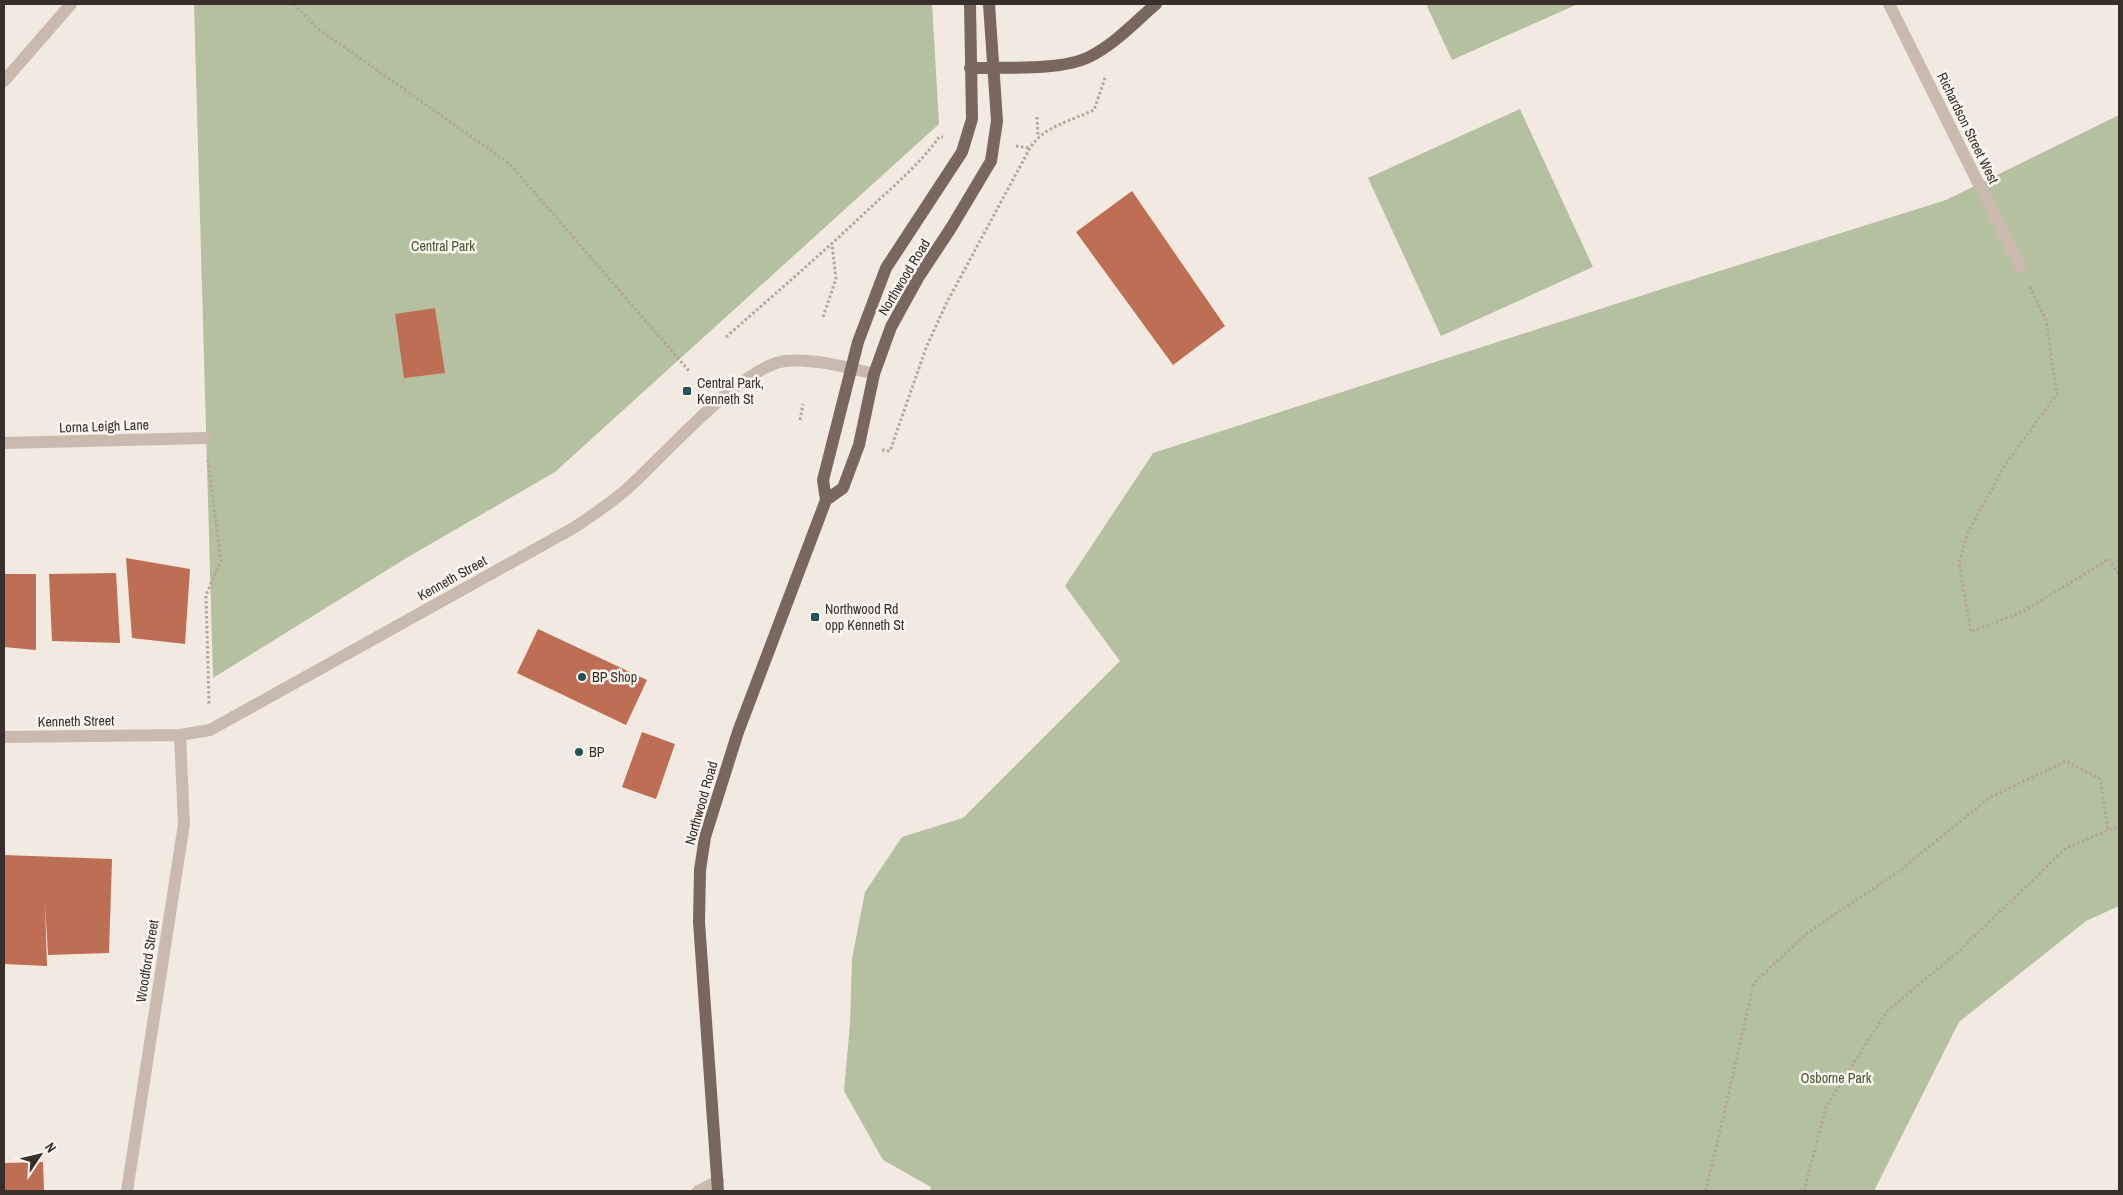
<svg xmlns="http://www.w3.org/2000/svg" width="2123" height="1195" font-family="'Archivo Narrow',sans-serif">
<rect width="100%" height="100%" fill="#f2eae0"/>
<path fill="#b5c0a1" d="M194,4H932L939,124L555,472L408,557L213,678Z
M1426,4H1578L1452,60Z
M1520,109L1593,267L1441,336L1368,178Z
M2119,115V906L2086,921L1959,1022L1874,1191H930L931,1187L883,1160L844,1091L850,1024L852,959L865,892L902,837L963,818L1120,661L1065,586L1153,453L1662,289L1946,200Z"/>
<path fill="#be6e52" d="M1132,191L1225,326L1173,365L1076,232Z
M435,308L445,373L404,378L395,314Z
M126,558L190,569L185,644L132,638Z
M116,573L120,643L52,641L49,574Z
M4,574H36V650L4,647Z
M538,629L647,680L626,725L517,673Z
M642,732L675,744L656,799L622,787Z
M4,855L112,859L109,953L48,955L45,904L47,966L4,964Z
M43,1162L44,1191H4V1163Z"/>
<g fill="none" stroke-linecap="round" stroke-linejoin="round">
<path stroke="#b5a597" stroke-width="3" stroke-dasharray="2.5 2.5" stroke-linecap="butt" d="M294,4L317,28L510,164L689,371
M1037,117L1038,136
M1016,146L1030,148
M2030,287L2046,320L2057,394L2007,462L1968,532L1959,563L1971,632L2022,612L2109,559L2119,574
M823,317L836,279L832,244
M726,337C776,293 825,251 872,206C896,184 921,163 939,137H943
M800,420L803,404
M882,450L890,451L926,348L946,304L1030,148C1044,126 1071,121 1094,110L1106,75
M208,460L221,560L206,595L209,704
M1706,1191L1754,983L1806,934L1898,872L1989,798L2066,761L2100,779L2108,831
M1804,1191L1826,1107L1887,1011L1957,953L2066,848L2119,826"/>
<path stroke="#cabaad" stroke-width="12" d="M1889,4L2020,267
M4,81L71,4
M4,443L205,438
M4,737L180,735L210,730L575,527C593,515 611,503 627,489C663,457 740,367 785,361C814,358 846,367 874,374
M127,1191L184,824L180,735
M698,1191L718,1181"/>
<path stroke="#79675d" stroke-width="12" d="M970,68C1003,67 1061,71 1089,57C1115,44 1135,22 1156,4
M826,500L843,488L859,445L874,374L891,327L918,278L951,228L991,161L997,121L989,4
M718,1191L699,922L700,870L705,837L738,732L826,500L823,480L858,342L886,268L962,152L972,119L970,4"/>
</g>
<g fill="#235357" stroke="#f9f4ed" stroke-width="2">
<rect x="682" y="386" width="10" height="10" rx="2.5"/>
<rect x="810" y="612" width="10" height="10" rx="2.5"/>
<circle cx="582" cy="677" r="5"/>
<circle cx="579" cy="752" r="5"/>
</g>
<g text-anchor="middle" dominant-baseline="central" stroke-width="5" stroke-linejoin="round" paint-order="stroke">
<g font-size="14" fill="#382f2b" stroke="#f9f4ed">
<text transform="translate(1968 128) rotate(64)">Richardson Street West</text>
<text transform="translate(904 277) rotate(-59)">Northwood Road</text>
<text transform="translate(104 426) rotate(-2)">Lorna Leigh Lane</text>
<text transform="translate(452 578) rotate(-29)">Kenneth Street</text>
<text transform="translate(76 721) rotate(-1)">Kenneth Street</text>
<text transform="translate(701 803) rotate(-74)">Northwood Road</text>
<text transform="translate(147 961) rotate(-81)">Woodford Street</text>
</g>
<g font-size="14" fill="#475530" stroke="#f9f4ed">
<text x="443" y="246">Central Park</text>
<text x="1836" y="1078">Osborne Park</text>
</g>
<g font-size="14" fill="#382f2b" stroke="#f9f4ed" text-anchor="start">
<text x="697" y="383">Central Park,<tspan x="697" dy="16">Kenneth St</tspan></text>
<text x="825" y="609">Northwood Rd<tspan x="825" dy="16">opp Kenneth St</tspan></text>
<text x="592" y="677">BP Shop</text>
<text x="589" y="752">BP</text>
</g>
</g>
<rect width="2123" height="1195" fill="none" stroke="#382f2b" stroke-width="10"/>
<g transform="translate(40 1155) rotate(55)" stroke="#f9f4ed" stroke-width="4" paint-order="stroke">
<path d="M0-4L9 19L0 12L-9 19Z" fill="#382f2b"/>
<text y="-8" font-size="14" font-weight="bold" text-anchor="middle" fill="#382f2b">N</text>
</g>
</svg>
